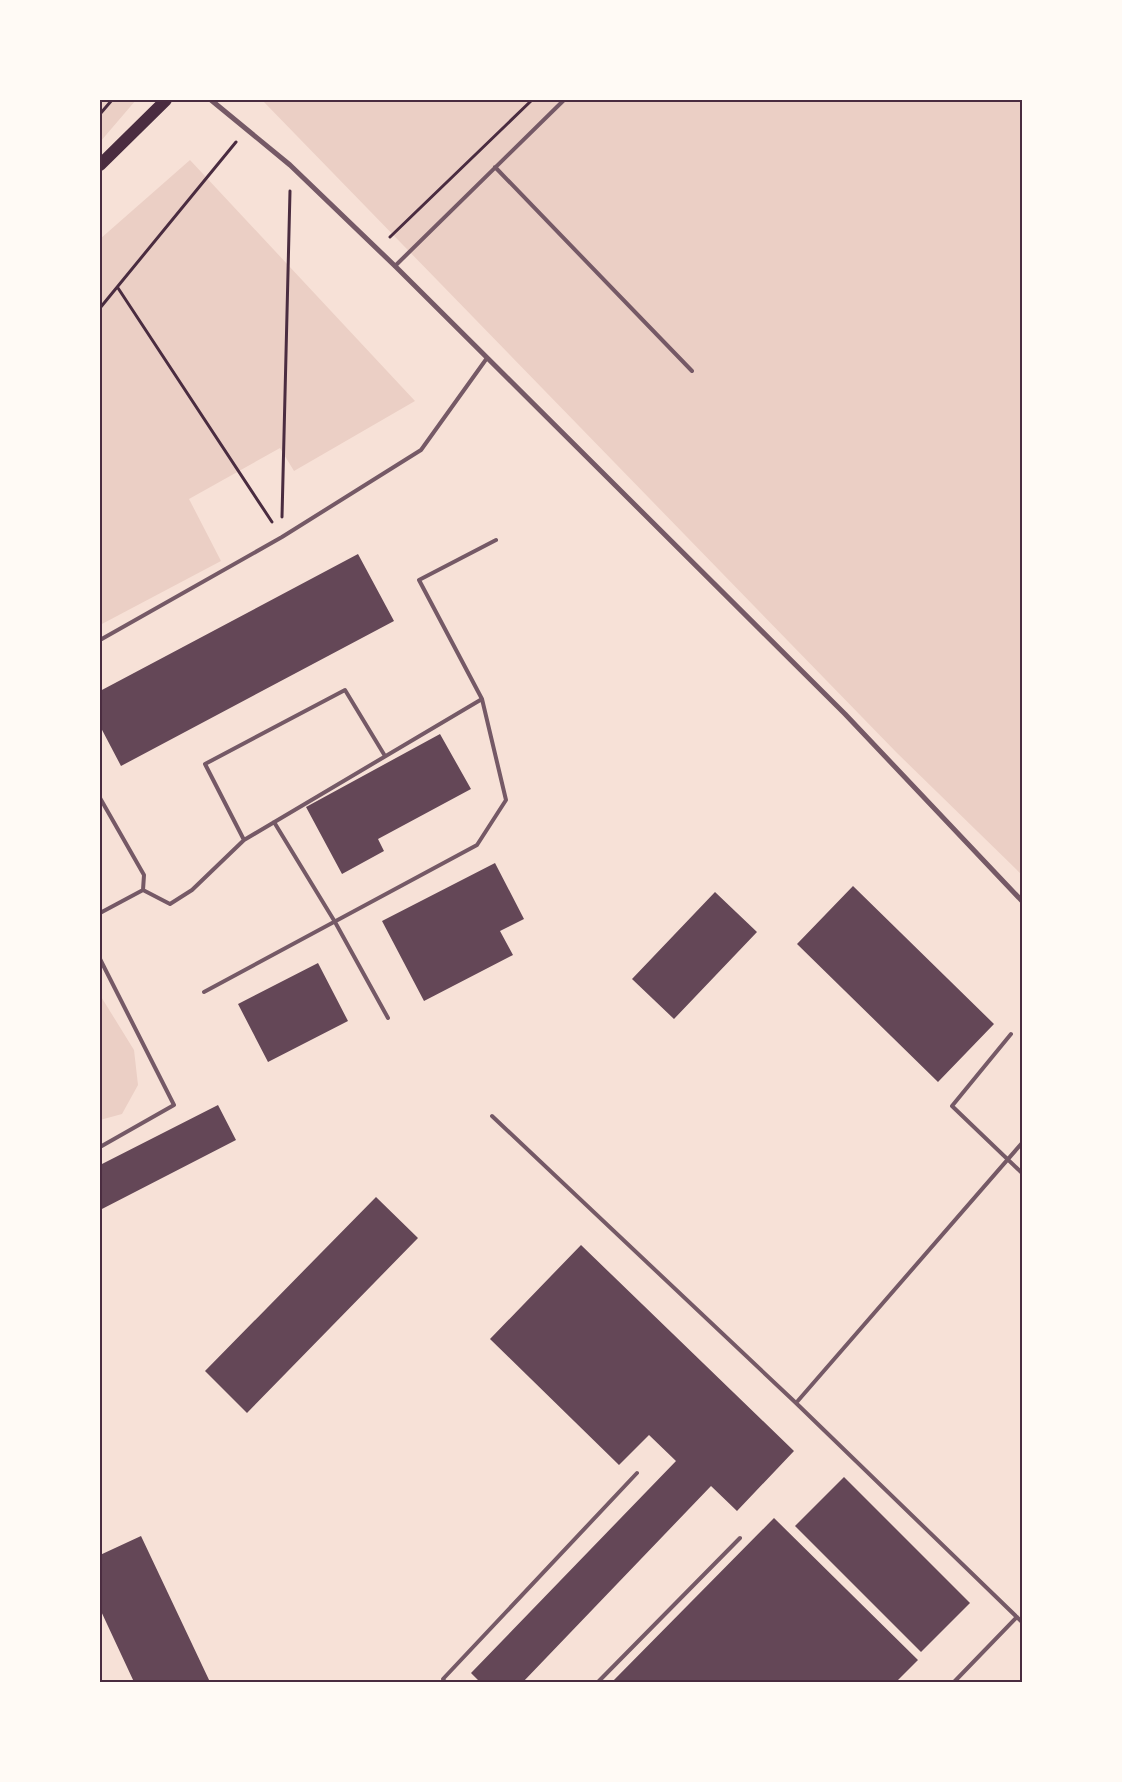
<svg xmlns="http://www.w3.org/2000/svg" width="1122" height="1782" font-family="'Fira Sans Condensed',sans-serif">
<rect width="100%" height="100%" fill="#f7e1d7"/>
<path fill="#ebcfc5" d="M100,100H136L100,142Z
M262,100H1022V875L897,753Z
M190,160L415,401L294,471L280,448L189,499L221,561L100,625V239Z
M100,995L134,1050L138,1085L122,1114L100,1120Z"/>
<path fill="#644757" d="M358,554L394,621L121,766L100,726V691Z
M440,734L471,789L378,839L384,851L342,874L306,807Z
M495,863L524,919L500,931L513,955L424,1001L382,921Z
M853,886L994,1024L938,1082L797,944Z
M715,892L757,932L674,1019L632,979Z
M318,963L348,1021L268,1062L238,1004Z
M218,1105L236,1140L100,1210V1165Z
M376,1197L418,1238L247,1413L205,1371Z
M581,1245L794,1451L737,1511L711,1486L523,1682H480L471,1673L676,1461L649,1435L619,1465L490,1339Z
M844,1477L970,1603L921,1652L795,1526Z
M774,1518L918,1660L896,1682H612Z
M141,1536L210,1682H134L100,1609V1555Z"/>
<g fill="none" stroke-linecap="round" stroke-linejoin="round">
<path stroke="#4a2c40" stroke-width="3" d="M100,114L112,100
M390,237L532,100
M118,288L272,522
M100,308L236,142
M282,517L290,191"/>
<path stroke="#755966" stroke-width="4" d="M495,167L692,371
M395,266L564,100
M100,640L282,537L421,450L487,358
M100,798L144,875L143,890L100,913
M274,822L335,922L388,1018
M244,840L205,764L345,690L385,756
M143,890L170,904L192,890L244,840L482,699L419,580L496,540
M100,959L174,1105L100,1147
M204,992L477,845L506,800L482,699
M1011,1034L952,1106L1022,1173
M492,1116L796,1403
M1022,1143L796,1403L1022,1622
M445,1682L443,1679L637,1473
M598,1682L740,1538
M954,1682L1017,1617"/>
<path stroke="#755966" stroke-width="5" d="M211,100L290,165L395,266L845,714L1022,901"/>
<path stroke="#4a2c40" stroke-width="12" d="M100,165L166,100"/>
</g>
<rect width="1122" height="1782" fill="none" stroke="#fffaf5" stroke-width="202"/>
<rect x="101" y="101" width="920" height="1580" fill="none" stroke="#4a2c40" stroke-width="2"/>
</svg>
